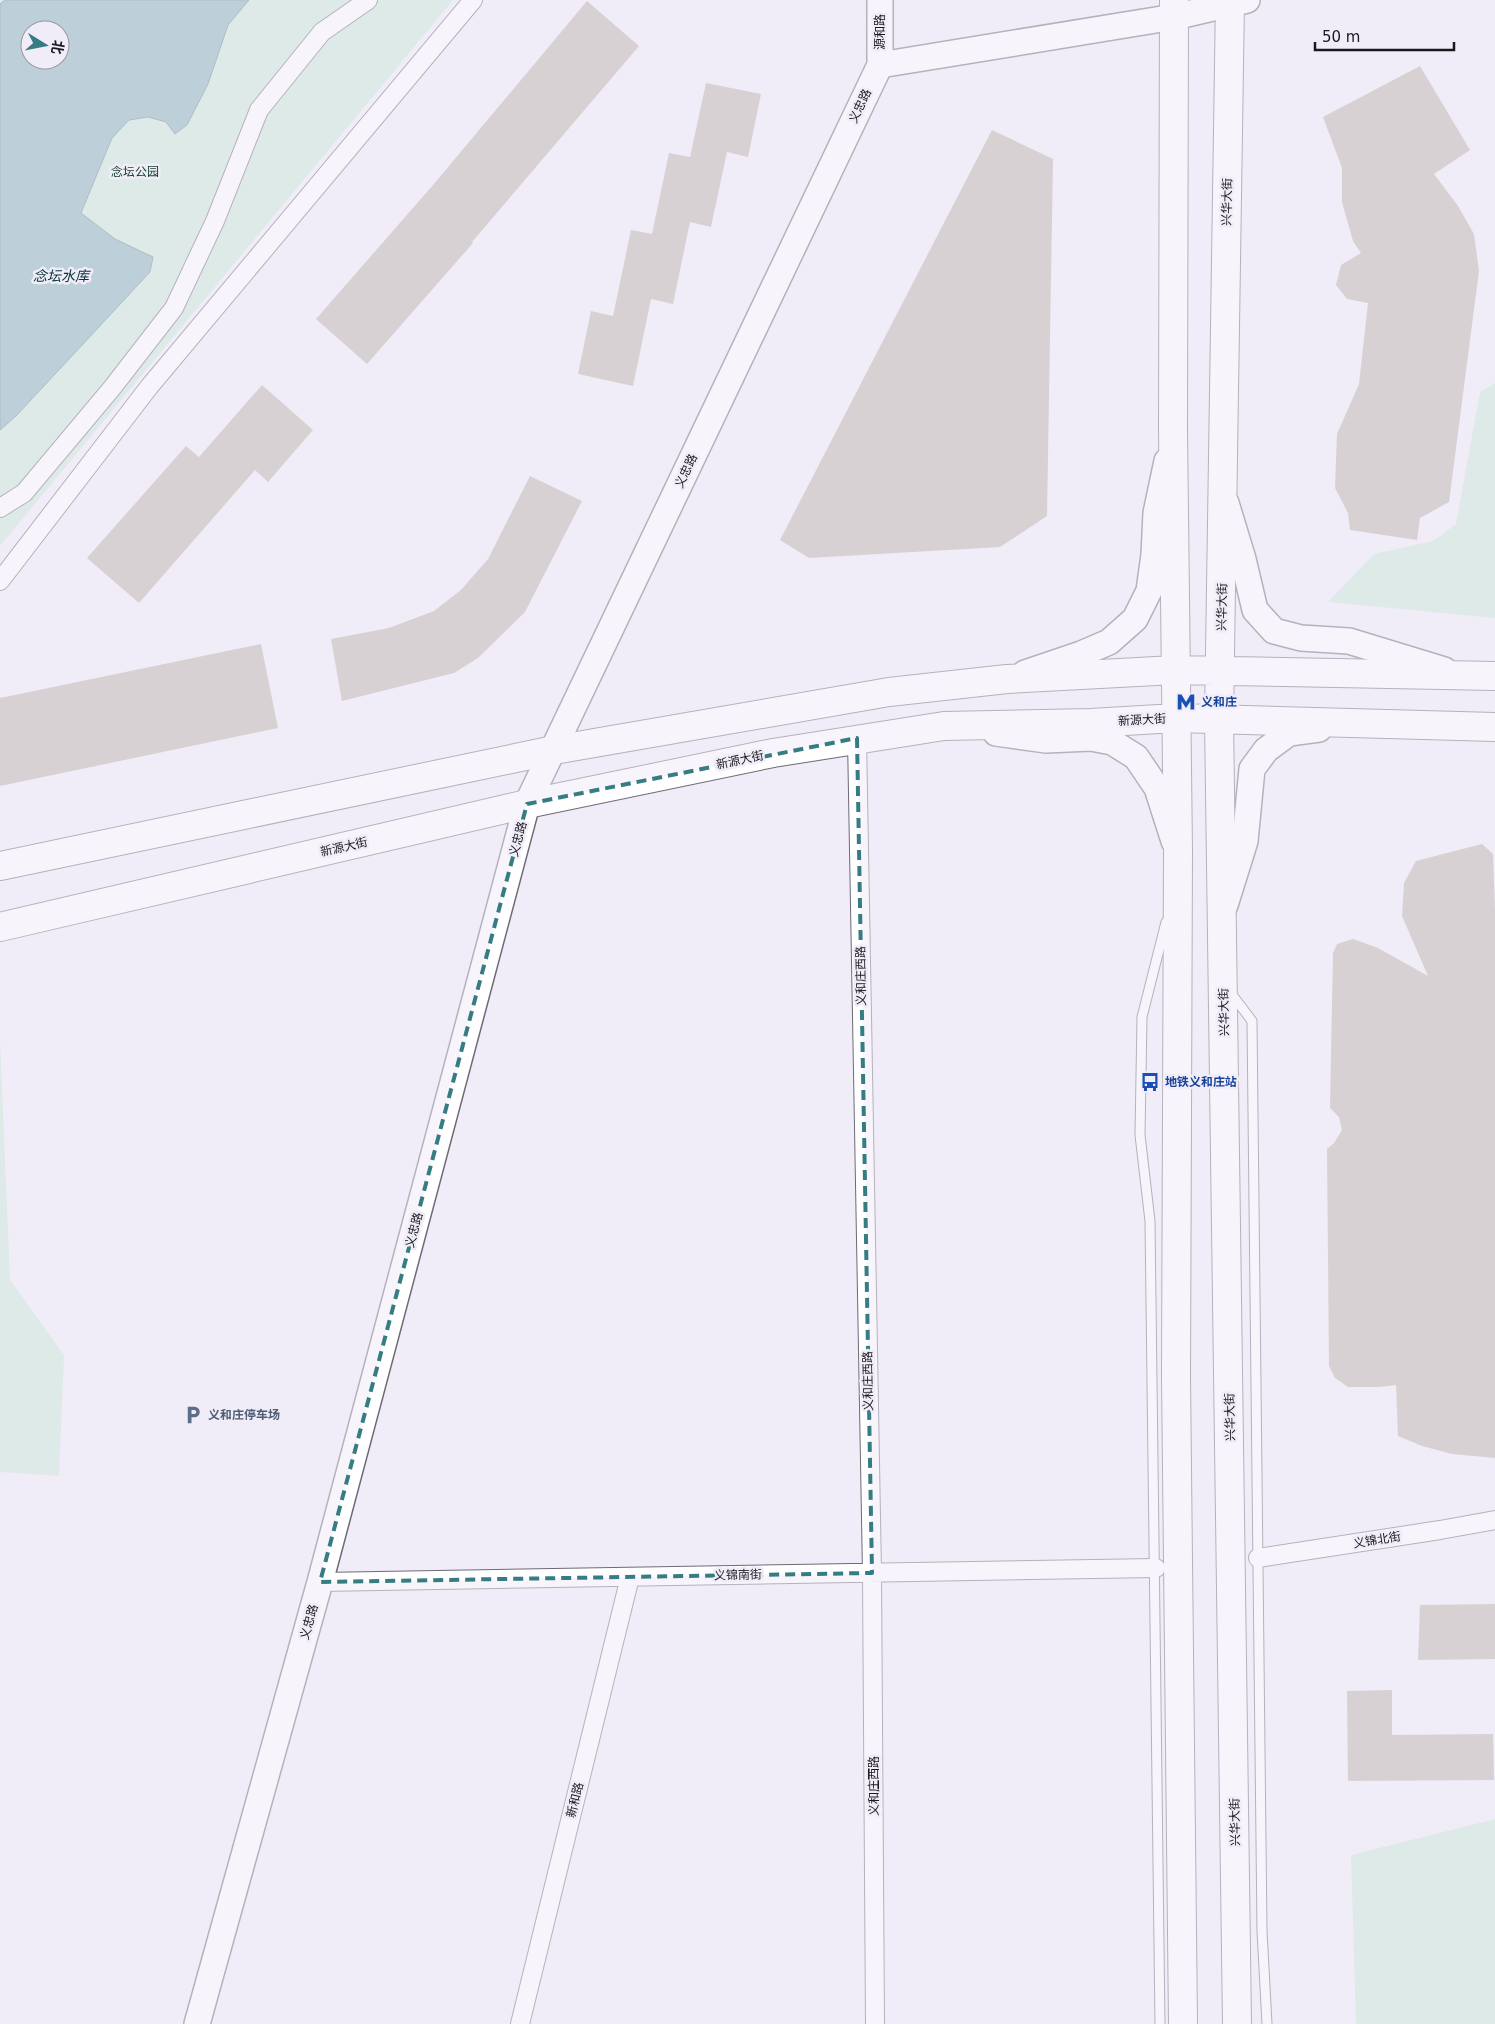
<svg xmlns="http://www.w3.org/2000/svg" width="1495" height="2024" font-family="'DejaVu Sans','Noto Sans SC',sans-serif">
<rect width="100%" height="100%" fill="#f0ecf8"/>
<path fill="#c8e7d5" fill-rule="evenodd" d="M0,0H453L0,546ZM30,30H60V60H30Z
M1495,383V618L1328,602L1374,554L1433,541L1456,524L1480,392Z
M0,1040L10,1280L64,1355L59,1476L0,1472Z
M1495,1819V2024H1356L1351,1855Z"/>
<path fill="#7eadb3" stroke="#608186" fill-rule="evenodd" d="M5,0H249L228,25L208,84L187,125L175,134L166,122L148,117L129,120L112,138L81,213L115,239L153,257L150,272L16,416L0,430V4ZM30,30H60V60H30Z"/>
<path fill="#b9b0a6" d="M587,1L639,46L472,242L473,243L367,364L316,319L433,185Z
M1420,66L1470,150L1434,174L1458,206L1474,234L1479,271L1449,502L1420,518L1417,540L1350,530L1348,513L1335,488L1337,434L1359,384L1368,303L1347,299L1336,285L1341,265L1361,253L1353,241L1342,202V168L1323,117Z
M706,83L761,94L748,157L727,152L711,227L690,222L673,304L651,299L633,386L578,374L591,311L613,316L631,230L652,234L669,153L690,157Z
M992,130L1053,159L1047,516L1000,547L809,558L780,540Z
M262,385L313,430L268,482L255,470L139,603L87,558L186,446L199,457Z
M530,476L582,501L525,612L478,658L454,673L342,701L331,639L389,628L434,611L461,590L488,559Z
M261,644L278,728L0,786V698Z
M1482,844L1493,854L1495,910V1458L1452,1454L1422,1446L1398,1436L1396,1385L1380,1387H1348L1335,1378L1329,1366L1327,1149L1334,1143L1342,1130L1339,1117L1330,1108L1333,953L1337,944L1353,939L1378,948L1428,976L1402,916L1404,883L1416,861Z
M1495,1604V1659L1418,1660L1420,1605Z
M1392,1690V1735L1493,1734L1494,1780L1348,1781L1347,1691Z"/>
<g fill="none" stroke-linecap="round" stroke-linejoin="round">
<g stroke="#6f6a75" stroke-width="11">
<path id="lane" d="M1230,992L1252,1021L1262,1931L1267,2024
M1160,2024L1150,1221L1140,1135L1142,1017L1166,922"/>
</g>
<g stroke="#6f6a75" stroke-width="20">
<path id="street" d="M0,508L24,493L112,388L174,308L215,221L259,110L322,32L368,0
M0,581L149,387L473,0
M857,738L872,1573L875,2024
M1258,1558L1440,1530L1495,1520
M320,1582L1156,1568
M520,2024L630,1577"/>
</g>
<g stroke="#6f6a75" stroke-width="28">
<path id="secondary" d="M880,65V0
M1226,503L1243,559L1255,610L1274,631L1301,638L1349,641L1444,670
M1025,673L1081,654L1109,642L1135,619L1149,591L1154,555L1156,513L1167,461
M996,733L1046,740L1091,738L1112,742L1136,757L1157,788L1174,841
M1225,905L1245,841L1252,769L1266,750L1289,733L1319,729
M197,2024L320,1582L527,804L880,65L1174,17L1247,0"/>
</g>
<g stroke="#6f6a75" stroke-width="30">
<path id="primary" d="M1174,0L1173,429L1178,852L1176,1376L1183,2024
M1230,0L1219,719L1237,2024
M0,866L554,750L889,692L1007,679L1175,670L1495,676
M0,927L527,804L773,753L944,726L1091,723L1176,718L1495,727"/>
</g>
<use href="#lane" stroke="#fff" stroke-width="9"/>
<use href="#street" stroke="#fff" stroke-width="18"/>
<use href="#secondary" stroke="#fff" stroke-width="25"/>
<use href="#primary" stroke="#fff" stroke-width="28"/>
</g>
<path d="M0 0H1495V2024H0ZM857,738L872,1573L320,1582L527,804Z" fill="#f0ecf8" fill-opacity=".55" fill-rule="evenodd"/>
<path fill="none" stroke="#357d83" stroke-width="4" stroke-dasharray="10 6" stroke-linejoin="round" d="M857,738L872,1573L320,1582L527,804Z"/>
<defs>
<g id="metro-bare" transform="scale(1.5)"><path d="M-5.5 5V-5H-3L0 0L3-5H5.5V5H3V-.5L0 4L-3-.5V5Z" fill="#1a4fb4" stroke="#f0ecf8" stroke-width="2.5" paint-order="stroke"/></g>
<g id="bus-bare" transform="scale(1.5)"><path d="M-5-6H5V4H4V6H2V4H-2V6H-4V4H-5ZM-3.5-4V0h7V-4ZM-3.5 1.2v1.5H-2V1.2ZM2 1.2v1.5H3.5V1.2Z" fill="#1a4fb4" stroke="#f0ecf8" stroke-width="2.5" paint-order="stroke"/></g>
<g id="parking-bare" transform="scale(1.5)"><path d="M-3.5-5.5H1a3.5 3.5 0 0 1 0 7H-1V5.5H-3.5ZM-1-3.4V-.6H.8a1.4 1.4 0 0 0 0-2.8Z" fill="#5c6f8a" stroke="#f0ecf8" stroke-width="2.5" paint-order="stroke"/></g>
</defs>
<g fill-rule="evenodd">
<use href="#metro-bare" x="1186" y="702"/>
<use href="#bus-bare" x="1150" y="1082"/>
<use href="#parking-bare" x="193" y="1415"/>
</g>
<g text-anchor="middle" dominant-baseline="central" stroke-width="5" stroke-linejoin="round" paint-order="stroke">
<g font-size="12" fill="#1a191d" stroke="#f0ecf8">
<text transform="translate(880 32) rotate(-90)">源和路</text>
<text transform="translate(860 106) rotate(-65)">义忠路</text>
<text transform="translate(1227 202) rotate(-89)">兴华大街</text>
<text transform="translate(686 471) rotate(-65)">义忠路</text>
<text transform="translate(1222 607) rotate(-89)">兴华大街</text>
<text transform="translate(1142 720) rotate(-3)">新源大街</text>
<text transform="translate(740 760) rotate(-12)">新源大街</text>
<text transform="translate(518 839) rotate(-75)">义忠路</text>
<text transform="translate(344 847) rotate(-13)">新源大街</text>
<text transform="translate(861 976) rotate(-91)">义和庄西路</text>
<text transform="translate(1224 1012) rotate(-91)">兴华大街</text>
<text transform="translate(414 1230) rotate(-75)">义忠路</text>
<text transform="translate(868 1381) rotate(-91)">义和庄西路</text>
<text transform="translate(1230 1417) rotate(-91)">兴华大街</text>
<text transform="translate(1377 1540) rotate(-9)">义锦北街</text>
<text transform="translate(738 1575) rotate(-1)">义锦南街</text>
<text transform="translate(309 1622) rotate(-74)">义忠路</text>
<text transform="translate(874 1786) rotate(-90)">义和庄西路</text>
<text transform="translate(575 1800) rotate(-76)">新和路</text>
<text transform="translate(1235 1822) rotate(-91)">兴华大街</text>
</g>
<g font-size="12" fill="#0c3e28" stroke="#f0ecf8">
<text x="135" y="172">念坛公园</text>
</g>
<g font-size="12" font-weight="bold" fill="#164399" stroke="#f0ecf8" text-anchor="start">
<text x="1201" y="702">义和庄</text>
<text x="1165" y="1082">地铁义和庄站</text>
</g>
<g font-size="12" font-weight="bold" fill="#4e5e75" stroke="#f0ecf8" text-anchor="start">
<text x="208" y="1415">义和庄停车场</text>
</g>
<g font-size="14" font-style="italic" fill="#043438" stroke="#f0ecf8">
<text x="61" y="276">念坛水库</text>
</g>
</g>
<g transform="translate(45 45) rotate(100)"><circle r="24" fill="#f0ecf8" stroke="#9a98a0"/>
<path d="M0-4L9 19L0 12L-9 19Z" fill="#357d83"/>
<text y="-8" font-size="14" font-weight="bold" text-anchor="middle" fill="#1a191d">北</text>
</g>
<path d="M1315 42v8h139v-8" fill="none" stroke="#1a191d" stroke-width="2.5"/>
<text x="1322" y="42" font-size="15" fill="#1a191d" stroke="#f0ecf8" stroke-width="4" paint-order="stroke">50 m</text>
</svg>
